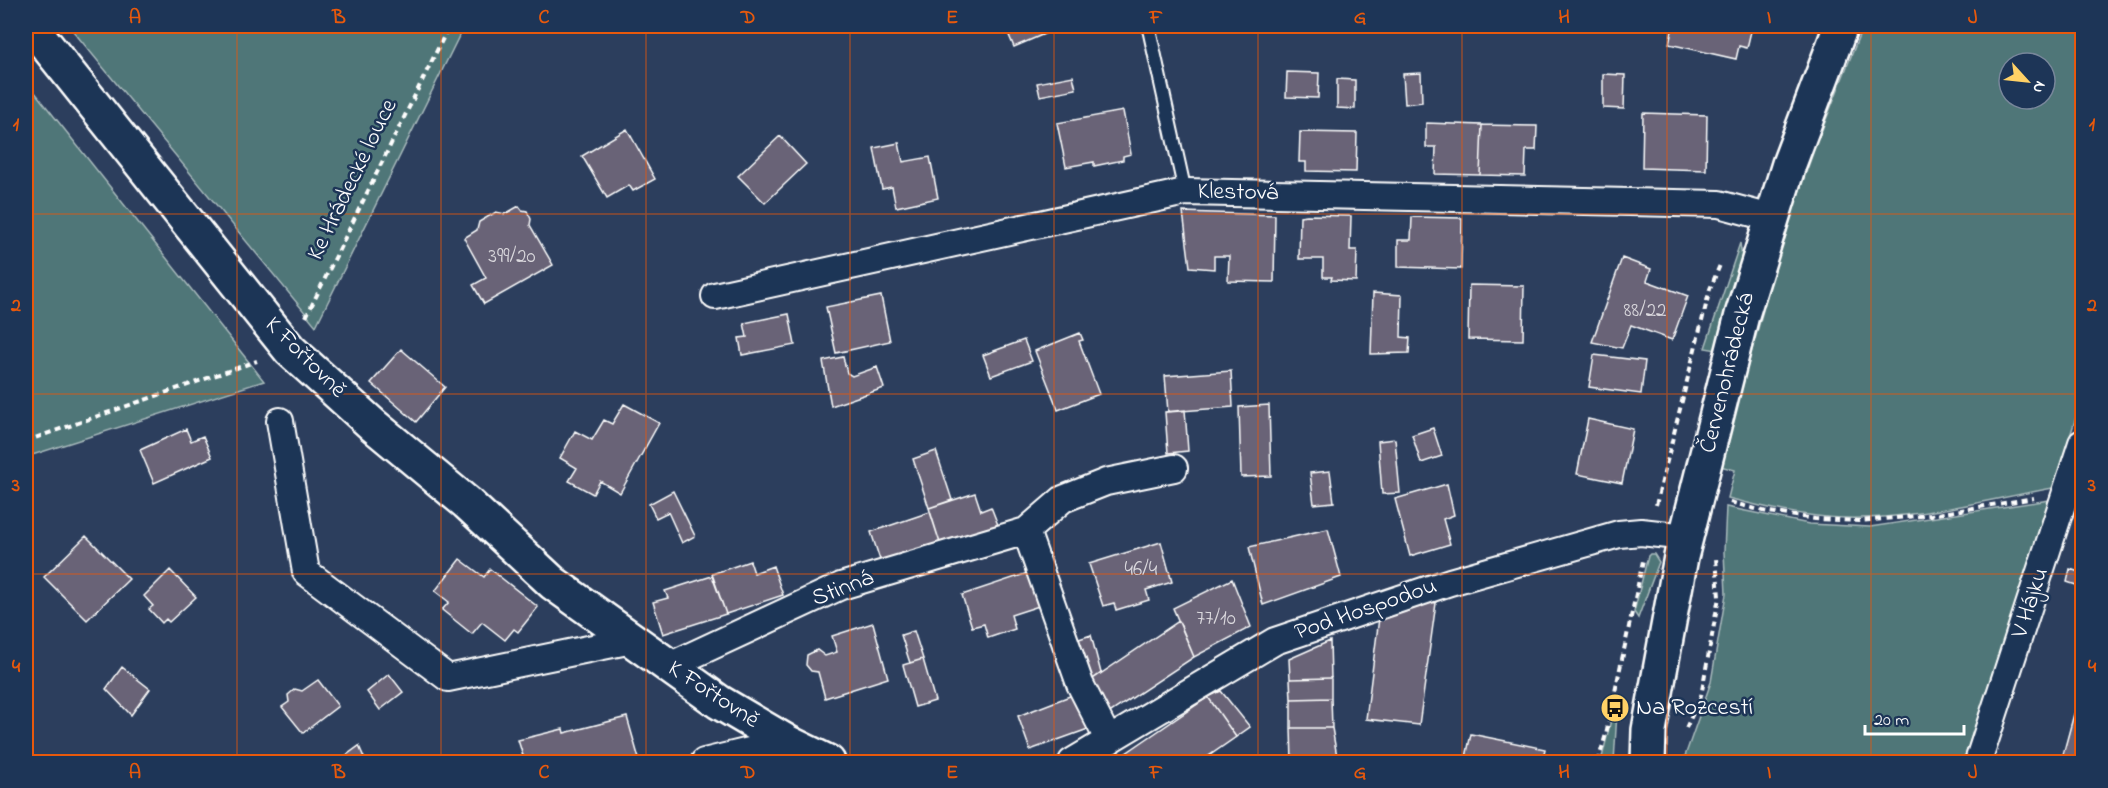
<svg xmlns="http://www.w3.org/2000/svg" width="2108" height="788" font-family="'Indie Flower',sans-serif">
<rect width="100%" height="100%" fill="#2c3e5d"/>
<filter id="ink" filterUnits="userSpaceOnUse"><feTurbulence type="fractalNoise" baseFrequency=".0167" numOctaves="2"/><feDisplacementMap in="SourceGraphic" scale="12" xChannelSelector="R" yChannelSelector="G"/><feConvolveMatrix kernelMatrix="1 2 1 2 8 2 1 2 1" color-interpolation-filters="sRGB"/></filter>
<g filter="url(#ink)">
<path fill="#507678" stroke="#a8babc" stroke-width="1.5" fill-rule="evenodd" d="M69,26H464L316,326Z
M1863,26H2082V399L2053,488C1986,500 1913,520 1845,518C1805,517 1766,508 1728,498L1735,470L1720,466L1783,238L1814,150ZM2009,63H2045V99H2009Z
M26,81L264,381L26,457Z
M1740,243L1742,258L1717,350L1705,348Z
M2050,500L1963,762H1683L1711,682L1726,594L1724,552L1726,507L1809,524L1870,527Z
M1650,554H1654L1659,562L1638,618L1634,612L1648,556Z
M1613,711L1617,712L1614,762H1601Z"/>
<path fill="#696477" stroke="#fff" stroke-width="1.5" d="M1005,26H1063L1014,47Z
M1673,26H1744L1752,27L1747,48L1739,46L1736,59L1669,44Z
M1287,72L1319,73L1318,98L1286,97Z
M1421,73L1422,102L1405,104L1403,74Z
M1603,74L1625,75L1624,109L1603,108Z
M1073,76L1076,89L1040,96L1037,83Z
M1337,79L1355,80V109L1337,108Z
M1123,111L1131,154L1123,156V160L1094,166V162L1066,167L1057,123Z
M1643,113L1707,115L1706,170L1642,168Z
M1426,123L1482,125L1480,175L1435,174L1436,147H1426Z
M1482,125L1537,126L1536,150H1526L1525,176L1480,175Z
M627,129L655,179L633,191L629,185L607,198L582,156Z
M1300,132L1357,133L1356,172L1306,171V162H1299Z
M780,136L806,164L765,203L738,176Z
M899,143L903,162L930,157L938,198L896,207L892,187L882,189L874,148Z
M519,206L522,210L527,211L531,219L530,225L553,265L484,304L473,285L486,278L464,238L477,230L479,222L496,212L505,214Z
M1183,212L1275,215L1274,282L1228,281L1229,256H1214V269L1190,267Z
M1307,215L1351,216L1350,250H1357L1356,281L1331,280L1332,277H1323V259H1299L1300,216Z
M1412,217L1462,218L1461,269L1398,267V240H1411Z
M1622,258L1651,269L1647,281L1688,296L1672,340L1631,325L1622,348L1592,342Z
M1469,285L1524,286L1523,340L1468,339Z
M1373,293L1402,295L1401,337L1410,338L1409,353L1371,354Z
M881,296L890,341L836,353L826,307Z
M789,314L795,345L742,355L739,338L747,337L744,323Z
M1080,333L1083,340L1079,341L1099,394L1058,410L1035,351Z
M1024,340L1032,361L991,376L983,355Z
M401,349L445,387L416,422L371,383Z
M1594,355L1645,361L1641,394L1589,387Z
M843,357L847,373L852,376L877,367L884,388L831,406L823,361Z
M1231,371L1233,407L1168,412L1165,376Z
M624,404L659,423L620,493L600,481L593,494L569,481L577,468L560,458L575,431L592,440L604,420L612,424Z
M1269,405L1271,476L1241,477L1239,407Z
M1185,410L1188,451L1168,453L1165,412Z
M1588,419L1633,429L1622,483L1577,474Z
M1433,428L1442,456L1421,463L1412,435Z
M186,429L191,441L203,436L212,457L154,483L140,450Z
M1395,439L1400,493L1382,494L1378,441Z
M936,451L952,500L929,508L913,459Z
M1330,471L1334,502L1314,504L1310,473Z
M1447,484L1454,515L1443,519L1450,544L1410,556L1395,499Z
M673,491L695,536L682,543L668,512L656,518L649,504Z
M975,493L981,511L991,507L998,525L940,543L929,508Z
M930,512L940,543L881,563L871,532Z
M1328,529L1341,577L1263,605L1249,547Z
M86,536L129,579L87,620L44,577Z
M1161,542L1172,582L1146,590L1149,600L1116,610L1114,603L1103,606L1089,564Z
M460,559L484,577L490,569L538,607L518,632L514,629L505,640L482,622L472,634L442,610L449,602L435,591Z
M750,561L754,573L773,566L783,595L726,614L712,574Z
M2070,569L2082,573V587L2067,582Z
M170,570L196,597L169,622L166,619L162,623L149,609L153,606L144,596Z
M1031,572L1042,605L1011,615L1015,629L988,638L984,624L972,627L962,595Z
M712,576L726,614L663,634L653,602L668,598L665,591Z
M1232,579L1251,627L1194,657L1173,608Z
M1432,602L1436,603L1419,725L1366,719L1379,618Z
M1179,621L1194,657L1105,716L1087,683Z
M873,623L888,678L825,698L818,672L811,671L806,665L807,655L817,650L825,656L837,652L832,636Z
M914,631L923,659L910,663L901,635Z
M1091,635L1101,673L1087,683L1073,641Z
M1330,641L1331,678L1290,679L1289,659Z
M2082,642V668L2075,666Z
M923,659L935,701L915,707L903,665Z
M122,667L150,689L131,715L106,689Z
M389,674L403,692L380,710L367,692Z
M1331,678V698L1291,699L1290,679Z
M318,680L338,706L303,733L282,707L289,702L288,695L295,689L302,691Z
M1221,691L1250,727L1236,737L1208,697Z
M1075,694L1088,729L1030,750L1018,716Z
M1208,697L1236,737L1200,762H1113Z
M1331,698L1332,728H1291V699Z
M2074,714L2082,716V762H2061Z
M627,717L639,759L625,762H525L518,740L563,729L564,733Z
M1291,728H1332L1338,762H1292Z
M1471,734L1545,749L1542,762H1465Z
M359,746L366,762H337Z"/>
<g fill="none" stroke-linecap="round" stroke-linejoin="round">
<g stroke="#fff" stroke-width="16">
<path id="lane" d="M1149,29L1185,192"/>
</g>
<g stroke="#fff" stroke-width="30">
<path id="street" d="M715,296L1185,192L1719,204L1771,218
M280,421L306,572L448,678L632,640
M1026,531L1063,499L1106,482L1174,468
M667,667L841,586L1026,531L1080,684L1109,741
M704,762L787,742
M1072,762L1275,641L1450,582L1619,534L1641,532L1686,537
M1978,762L2082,443"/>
</g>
<g stroke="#fff" stroke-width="38">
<path id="secondary" d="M31,26L290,350L373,425L467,503L553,583L719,702L787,742L828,762
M1648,762L1649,730L1681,557L1742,315L1789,164L1841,26"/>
</g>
<path stroke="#fff" stroke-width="4" stroke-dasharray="6 4.5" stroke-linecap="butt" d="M306,317L449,26
M26,441L257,361
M1730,502L1763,511L1815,519L1860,521L1931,515L2034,498
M1656,505L1710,289L1720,265
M1686,728L1701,696L1719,597L1716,558
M1598,762L1606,734L1643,561"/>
<use href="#lane" stroke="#1d3557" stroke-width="12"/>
<use href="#street" stroke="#1d3557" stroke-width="26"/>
<use href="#secondary" stroke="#1d3557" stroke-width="33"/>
</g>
</g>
<path fill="none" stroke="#e8590c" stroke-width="1.5" stroke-opacity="0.55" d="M237,26V762M441,26V762M646,26V762M850,26V762M1054,26V762M1258,26V762M1462,26V762M1667,26V762M1871,26V762M26,214H2082M26,394H2082M26,574H2082"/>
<defs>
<g id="bus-disc" transform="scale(1.5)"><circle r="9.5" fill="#ffd166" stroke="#1d3557"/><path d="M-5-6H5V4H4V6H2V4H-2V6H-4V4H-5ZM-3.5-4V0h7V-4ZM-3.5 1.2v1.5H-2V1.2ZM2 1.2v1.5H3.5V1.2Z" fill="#111"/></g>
</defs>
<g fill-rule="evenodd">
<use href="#bus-disc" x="1615" y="708"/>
</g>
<g text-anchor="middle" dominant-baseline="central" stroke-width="5" stroke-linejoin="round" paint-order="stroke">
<g font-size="21" fill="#dad8dd">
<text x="512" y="257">399/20</text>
<text x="1645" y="311">88/22</text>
<text x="1141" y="570">46/4</text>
<text x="1216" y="619">77/10</text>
</g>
<g font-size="24" fill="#fff" stroke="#1d3557">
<text transform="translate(353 180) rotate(-64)">Ke Hrádecké louce</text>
<text transform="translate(1238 193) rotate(1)">Klestová</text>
<text transform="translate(305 358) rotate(45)">K Fořtovně</text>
<text transform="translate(1728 373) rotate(-76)">Červenohrádecká</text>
<text transform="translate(843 589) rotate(-21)">Stinná</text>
<text transform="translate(2031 603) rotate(-72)">V Hájku</text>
<text transform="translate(1366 610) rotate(-19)">Pod Hospodou</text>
<text transform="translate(713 695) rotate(33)">K Fořtovně</text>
</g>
<g font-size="24" fill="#fff" stroke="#1d3557" text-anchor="start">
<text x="1636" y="708">Na Rozcestí</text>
</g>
</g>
<rect width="2108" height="788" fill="none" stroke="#1d3557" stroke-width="66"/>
<g transform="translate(2027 81) rotate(117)"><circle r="28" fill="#1d3557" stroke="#77869a" stroke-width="1.5"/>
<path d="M0-4.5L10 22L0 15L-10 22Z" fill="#ffd166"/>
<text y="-9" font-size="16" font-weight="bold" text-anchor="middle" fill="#ffffff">N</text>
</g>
<path d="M1865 725v9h99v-9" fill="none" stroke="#ffffff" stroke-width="3"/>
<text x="1874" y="725" font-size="18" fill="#ffffff" stroke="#1d3557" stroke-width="4.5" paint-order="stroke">20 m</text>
<rect x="33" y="33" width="2042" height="722" fill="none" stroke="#e8590c" stroke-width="2"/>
<g font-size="20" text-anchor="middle" font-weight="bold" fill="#e8590c">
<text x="135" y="23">A</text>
<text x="339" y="23">B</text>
<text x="544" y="23">C</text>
<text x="748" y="23">D</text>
<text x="952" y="23">E</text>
<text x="1156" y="23">F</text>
<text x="1360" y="23">G</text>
<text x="1564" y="23">H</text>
<text x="1769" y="23">I</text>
<text x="1973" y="23">J</text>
<text x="16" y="130">1</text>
<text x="2092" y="130">1</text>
<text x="16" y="311">2</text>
<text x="2092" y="311">2</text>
<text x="16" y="491">3</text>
<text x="2092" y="491">3</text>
<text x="16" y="672">4</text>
<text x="2092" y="672">4</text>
<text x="135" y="778">A</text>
<text x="339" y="778">B</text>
<text x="544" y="778">C</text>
<text x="748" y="778">D</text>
<text x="952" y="778">E</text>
<text x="1156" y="778">F</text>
<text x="1360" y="778">G</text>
<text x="1564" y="778">H</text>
<text x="1769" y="778">I</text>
<text x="1973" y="778">J</text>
</g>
</svg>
